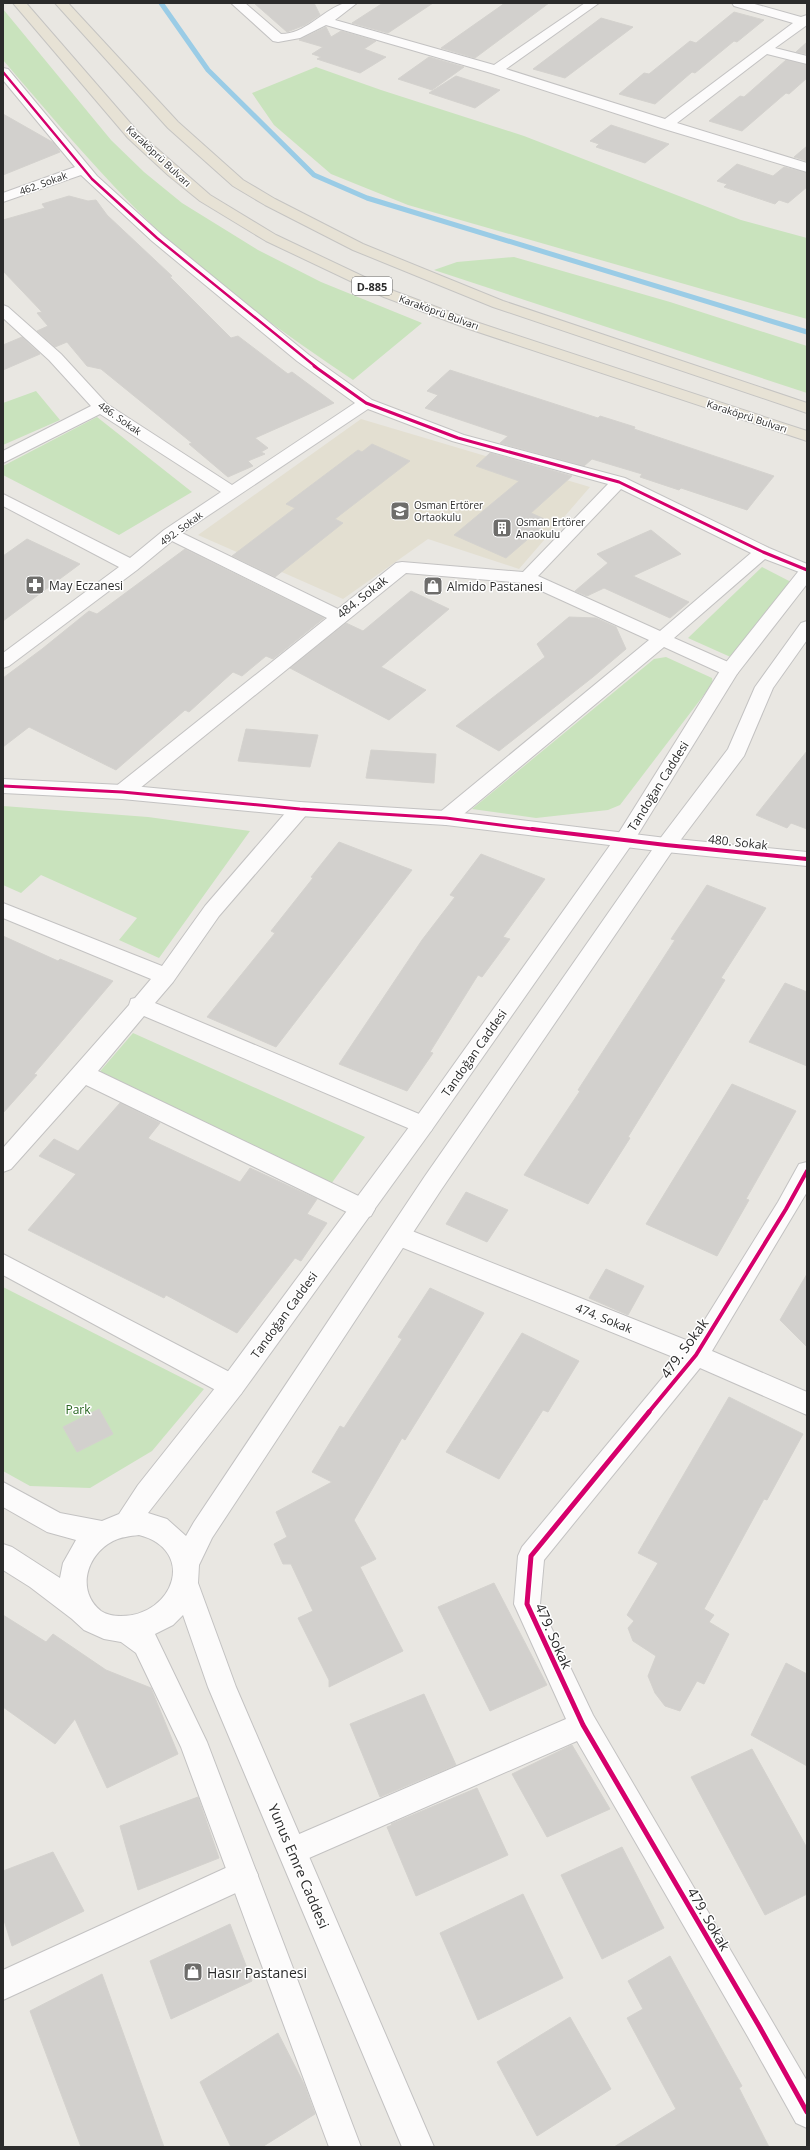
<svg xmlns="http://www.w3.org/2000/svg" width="810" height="2150" font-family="'Open Sans',sans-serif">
<rect width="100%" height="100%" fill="#e9e7e2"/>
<path fill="#e3dfd1" d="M361,419L590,487L519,569L428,539L343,599L198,535Z"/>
<path fill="#c9e3bd" d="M3,9L111,140L144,172L182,203L258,250L321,282L422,323L353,380C275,328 198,272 132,205C87,159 45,109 3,60Z
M316,67L381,90L524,136L741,220L807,238V319L408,205L331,174L274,125L252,93Z
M514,257L670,302L807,346V393L434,270L457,262Z
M36,391L60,420L3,445V403Z
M97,417L192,492L119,535L3,475V466Z
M762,567L793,583L735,659L688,638Z
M666,657L712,678L713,683L620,805L608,810L536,818L472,809L654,659Z
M3,806L148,817L250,831L159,958L119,940L137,918L41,875L21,893L3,885Z
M133,1033L365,1137L331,1184L96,1076Z
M3,1287L204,1389L152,1451L90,1488L30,1486L3,1471Z"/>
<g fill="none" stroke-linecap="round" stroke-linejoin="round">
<path stroke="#9acce6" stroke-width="5" d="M161,3L208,70L314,175L367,198L807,332"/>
</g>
<path fill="#d2d0cd" stroke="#d4d2ce" d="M254,3H314L320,15L305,25L287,32Z
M383,3H433L388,33L352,23Z
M505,3H549L475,58L441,48Z
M734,12L764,20L737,42L734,41L695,73L692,72L655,104L619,94L644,73L649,74L690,41L696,43Z
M601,18L633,27L565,78L533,69Z
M326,27L331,37L341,31L376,41L364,49L386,57L360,73L317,59L321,57L312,54L323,47L299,40Z
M807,42V54L796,52Z
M429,57L464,67L432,90L398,79Z
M786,60L807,65V78L789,94L786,93L742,131L709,121L740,96L744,97Z
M456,76L500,90L475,108L429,93Z
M3,114L54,143L60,152L3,175Z
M611,125L669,144L645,163L596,147L599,144L590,141Z
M807,146V161L794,157Z
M737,164L773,176L784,167L807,173V187L788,203L779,200L775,204L724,187L727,184L717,181Z
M69,196L88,201L96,200L107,215L172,276L170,277L231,338L238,336L288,374L292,372L334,403L255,438L268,448L261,452L265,454L248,461L253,466L228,477L189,444L192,443L101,369L87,366L67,342L55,347L37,331L48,326L37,313L42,312L3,271V220L45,208L42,204Z
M22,337L40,354L3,370V345Z
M450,370L598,418L600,416L635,427L634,429L774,476L747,510L681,488L679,490L640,477L642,474L592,459L584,466L500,443L508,436L425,408L438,395L427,391Z
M372,444L410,461L335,519L343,523L275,577L232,556L295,508L286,504L358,450L362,452Z
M490,453L572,476L531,513L549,521L506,558L454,535L519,481L476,466Z
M651,530L681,554L633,576L689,602L670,618L604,588L587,596L575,591L608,563L597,554Z
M27,539L80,564L3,621V556Z
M185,549L324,618L273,659L266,656L242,676L233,672L189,712L185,710L116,770L29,727L3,747V678L42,649L89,611L97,614Z
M411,591L449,609L381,667L426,690L389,720L290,668L346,623L363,631Z
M569,617L596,618L616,627L626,649L593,677L499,751L456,726L545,657L537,644Z
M246,729L318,735L310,767L238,761Z
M371,750L436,754L434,783L366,778Z
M807,751V829L791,823L787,828L756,815Z
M339,842L412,870L276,1047L207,1017L275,933L271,931L313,878L311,877Z
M481,854L545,879L503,937L510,939L482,977L478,975L430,1052L433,1053L407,1091L339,1064L422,940L455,897L450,895Z
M707,885L766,908L721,978L725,980L628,1137L630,1138L588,1204L524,1175L580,1091L578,1090L675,940L671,939Z
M3,936L58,961L60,959L113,981L34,1074L37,1075L3,1113Z
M785,983L807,992V1066L749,1042Z
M732,1084L796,1111L746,1199L749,1200L717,1256L646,1224Z
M120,1103L160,1123L148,1138L151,1140L240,1182L250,1168L317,1199L307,1214L327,1223L301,1261L295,1258L237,1333L166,1295L164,1298L28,1230L76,1174L39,1156L54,1139L78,1151Z
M466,1192L508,1210L487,1242L446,1224Z
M606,1269L644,1286L628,1315L589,1298Z
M807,1274V1347L780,1320Z
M430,1288L484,1313L405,1440L402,1438L354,1520L376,1559L360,1567L403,1651L329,1687V1680L298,1618L313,1611L291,1564H283L274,1544L287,1537L276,1512L332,1482L312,1472L340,1426L344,1428L402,1339L398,1337Z
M522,1333L579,1361L548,1412L543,1410L499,1479L446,1452Z
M729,1397L803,1434L767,1500L764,1499L704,1609L714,1615L709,1622L729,1634L704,1684L697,1681L680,1711L665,1706L655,1693L648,1676L656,1656L633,1641L628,1628L634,1621L627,1615L658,1563L638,1553Z
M99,1409L113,1434L77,1452L63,1427Z
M494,1583L547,1685L490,1711L438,1607Z
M3,1615L46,1642L53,1634L106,1670L151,1688L178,1754L107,1788L75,1719L55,1744L3,1707Z
M786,1663L807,1674V1766L751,1735Z
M424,1694L456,1765L380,1797L350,1724Z
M572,1745L610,1809L547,1837L512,1774Z
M752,1749L807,1848V1894L765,1915L691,1777Z
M477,1788L508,1855L416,1896L387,1827L392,1825L391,1824Z
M198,1797L219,1858L138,1890L120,1826Z
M622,1847L664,1928L602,1959L561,1875Z
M53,1852L84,1911L12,1946L3,1917V1871Z
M523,1894L563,1978L478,2020L440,1933Z
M230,1924L252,1981L171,2019L150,1961Z
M670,1956L742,2086L739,2088L769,2147H614L676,2109L627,2018L643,2009L628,1981Z
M102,1974L164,2147H81L30,2011Z
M570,2017L611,2089L537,2136L497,2062Z
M278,2033L304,2084L315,2114L262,2147H231L200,2082Z"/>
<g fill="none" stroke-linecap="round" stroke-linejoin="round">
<g stroke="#c3c2c2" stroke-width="2">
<path id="minor" d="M231,3H245L281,34C305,34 321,12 342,4C346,2 353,3 357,3L335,20L494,65L585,3H599L506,69L665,119L793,23L734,6L732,3H751L801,17L807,15V25L775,48L807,56V64L767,54L677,123L807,163V172L661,128L491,73L326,25L300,38L278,42L273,41Z
M3,68L8,69L97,176L162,235L309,355L372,400L464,435L625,478L769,548L807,564V575L765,559L674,638L737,666L739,670L737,674L730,676L723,674L664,647L453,823L446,825L439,823L436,818L439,813L649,640L524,583L406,573L129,797L122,799L115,797L112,792L115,787L327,618L172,541L137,570L9,666L3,668V653L119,567L3,506V494L130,558L164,530L221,492L100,414L3,463V451L91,406L49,360L3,318V305L8,307L61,354L107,404L232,485L355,403L297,361L152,241L81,175L3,202V193L75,167L3,80ZM368,409L452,441L608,484L523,572L402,562L396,563L338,609L182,533ZM621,489L751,553L660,631L538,576Z
M300,802L307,804L310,809L307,814L219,916L173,982L155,1003L431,1119L434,1125L431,1131L423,1134L415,1131L144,1016L98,1071L371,1202L375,1209L371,1216L363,1219L355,1216L86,1085L11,1169L3,1172V1148L129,1005L131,999L135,998L151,979L3,918V903L162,966L205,906L293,804Z
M807,1162V1192L712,1351L807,1392V1415L700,1368L544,1560L540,1604L593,1715L807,2081V2128L796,2123L748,2037L577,1741L293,1865L283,1861L279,1851L283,1841L566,1719L514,1604L518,1556L522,1547L678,1359L391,1243L387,1236L391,1229L399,1226L407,1229L691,1342L778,1202L799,1164Z
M3,1254L241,1378L244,1386L241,1394L232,1397L223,1394L3,1275Z
M243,1860L253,1865L258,1875L253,1885L3,2000V1970Z"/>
</g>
<g stroke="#c3c2c2" stroke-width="2">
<path id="tertiary" d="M3,779L122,785L300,802L446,811L666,838L807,852V866L666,852L446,825L300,816L122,799L3,793Z"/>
</g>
<g stroke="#c3c2c2" stroke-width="2">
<path id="secondary" d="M807,567V584L737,674L632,844L431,1131L241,1394L148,1513L167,1519L186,1536L194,1522L425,1176L659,840L728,749L755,687L801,623L807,621V640L773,688L744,756L673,850L441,1190L212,1538L199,1565L198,1583L236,1687L434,2147H402L208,1687L183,1615L173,1625L155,1634L207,1742L361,2147H329L181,1747L136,1653L121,1642L104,1639L84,1630L72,1619L30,1587L3,1570V1544L12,1547L60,1578L63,1563L76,1540L47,1532L3,1507V1482L60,1513L102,1521L119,1514L138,1485L223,1378L415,1119L618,834L723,666L801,568ZM139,1535C197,1550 174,1616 121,1616C114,1616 107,1615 101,1611C76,1591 86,1555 113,1541C121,1537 130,1536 139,1535Z"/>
</g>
<g stroke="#c5c4c2" stroke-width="2">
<path id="trunk" d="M13,3H26L138,132L210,195L276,235L394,291L476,322L807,431V441L466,328L384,297L266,241L200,201L168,175L128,138Z
M55,3H68L178,122L243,180L275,199L363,244L503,301L807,403V413L493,307L353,250L265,205L233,186L168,128Z"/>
</g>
<use href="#minor" fill="#fcfbfb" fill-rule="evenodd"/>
<use href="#tertiary" fill="#fcfbfb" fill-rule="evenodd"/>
<use href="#secondary" fill="#fcfbfb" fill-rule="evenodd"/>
<use href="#trunk" fill="#e7e2d5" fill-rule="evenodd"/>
<g stroke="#fff" stroke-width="4">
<path id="cycleway-far3" d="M3,72L92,179L157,238L316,367"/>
</g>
<g stroke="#fff" stroke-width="5">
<path id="cycleway-far2" d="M314,366L366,403L458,438L619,482L763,552L807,570
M3,786L122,792L300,809L446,818L540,830"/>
</g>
<g stroke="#fff" stroke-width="6">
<path id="cycleway-far1" d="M532,829L666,845L807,859
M648,1413L696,1355L786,1209L807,1171"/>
</g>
<g stroke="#fff" stroke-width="8">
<path id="cycleway" d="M649,1412L531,1556L527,1604L583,1725L759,2026L807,2112"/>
</g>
<use href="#cycleway-far3" stroke="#d6006c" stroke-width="2.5"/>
<use href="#cycleway-far2" stroke="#d6006c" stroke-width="3"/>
<use href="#cycleway-far1" stroke="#d6006c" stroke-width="4"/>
<use href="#cycleway" stroke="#d6006c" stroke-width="5"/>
</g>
<defs>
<g id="school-square" transform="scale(1)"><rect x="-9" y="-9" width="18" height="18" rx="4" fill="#6e6d6b" stroke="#fff"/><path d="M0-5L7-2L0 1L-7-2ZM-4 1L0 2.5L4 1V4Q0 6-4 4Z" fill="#fff"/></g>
<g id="building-square" transform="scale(1)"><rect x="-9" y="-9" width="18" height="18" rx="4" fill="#6e6d6b" stroke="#fff"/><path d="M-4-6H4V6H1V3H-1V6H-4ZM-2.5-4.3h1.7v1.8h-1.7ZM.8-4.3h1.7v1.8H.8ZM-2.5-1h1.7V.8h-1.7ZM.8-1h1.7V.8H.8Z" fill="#fff"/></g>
<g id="pharmacy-square" transform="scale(1)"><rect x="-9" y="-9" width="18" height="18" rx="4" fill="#6e6d6b" stroke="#fff"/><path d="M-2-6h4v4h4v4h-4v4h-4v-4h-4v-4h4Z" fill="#fff"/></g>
<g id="shop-square" transform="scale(1)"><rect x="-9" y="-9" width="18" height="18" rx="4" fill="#6e6d6b" stroke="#fff"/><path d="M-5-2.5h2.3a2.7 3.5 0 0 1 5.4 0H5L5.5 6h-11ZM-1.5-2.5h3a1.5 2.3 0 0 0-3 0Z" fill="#fff"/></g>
</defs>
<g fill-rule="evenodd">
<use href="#school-square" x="400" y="511"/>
<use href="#building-square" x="502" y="528"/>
<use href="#pharmacy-square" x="35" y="585"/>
<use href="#shop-square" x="433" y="586"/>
<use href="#shop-square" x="193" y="1972"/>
</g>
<g text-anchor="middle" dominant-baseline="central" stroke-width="3" stroke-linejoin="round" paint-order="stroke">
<g font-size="10" fill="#2b2b2b" stroke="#fff">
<text transform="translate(159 156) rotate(43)">Karaköprü Bulvarı</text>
<text transform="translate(43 183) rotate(-20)">462. Sokak</text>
<text transform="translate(439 312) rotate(20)">Karaköprü Bulvarı</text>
<text transform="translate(747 416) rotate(18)">Karaköprü Bulvarı</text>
<text transform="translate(120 418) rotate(35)">486. Sokak</text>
<text transform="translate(181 528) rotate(-36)">492. Sokak</text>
</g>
<g font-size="10" fill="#2b2b2b" stroke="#fff" text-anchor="start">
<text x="414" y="505">Osman Ertörer<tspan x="414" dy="12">Ortaokulu</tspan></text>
<text x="516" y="522">Osman Ertörer<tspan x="516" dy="12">Anaokulu</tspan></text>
</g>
<rect fill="#fff" stroke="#6b6b6b" stroke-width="1" x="352" y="277" width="40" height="18" rx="3"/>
<g font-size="11" font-weight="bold" fill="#2b2b2b">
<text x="372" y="286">D-885</text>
</g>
<g font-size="12" fill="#2b2b2b" stroke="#fff" text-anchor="start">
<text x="49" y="585">May Eczanesi</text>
<text x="447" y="586">Almido Pastanesi</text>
</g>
<g font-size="12" fill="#2b2b2b" stroke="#fff">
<text transform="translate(362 597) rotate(-38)">484. Sokak</text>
<text transform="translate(658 786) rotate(-58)">Tandoğan Caddesi</text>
<text transform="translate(738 842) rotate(6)">480. Sokak</text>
<text transform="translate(474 1053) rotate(-55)">Tandoğan Caddesi</text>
<text transform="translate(284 1315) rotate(-54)">Tandoğan Caddesi</text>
<text transform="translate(604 1318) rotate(22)">474. Sokak</text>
</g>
<g font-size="12" fill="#27651f" stroke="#fff">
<text x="78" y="1409">Park</text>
</g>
<g font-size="14" fill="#2b2b2b" stroke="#fff">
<text transform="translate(684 1348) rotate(-54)">479. Sokak</text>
<text transform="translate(554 1636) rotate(66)">479. Sokak</text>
<text transform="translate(299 1866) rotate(67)">Yunus Emre Caddesi</text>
<text transform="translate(709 1919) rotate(60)">479. Sokak</text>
</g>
<g font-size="14" fill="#2b2b2b" stroke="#fff" text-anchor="start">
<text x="207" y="1972">Hasır Pastanesi</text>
</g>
</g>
<rect width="810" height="2150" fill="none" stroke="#2b2b2b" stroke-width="8"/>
</svg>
